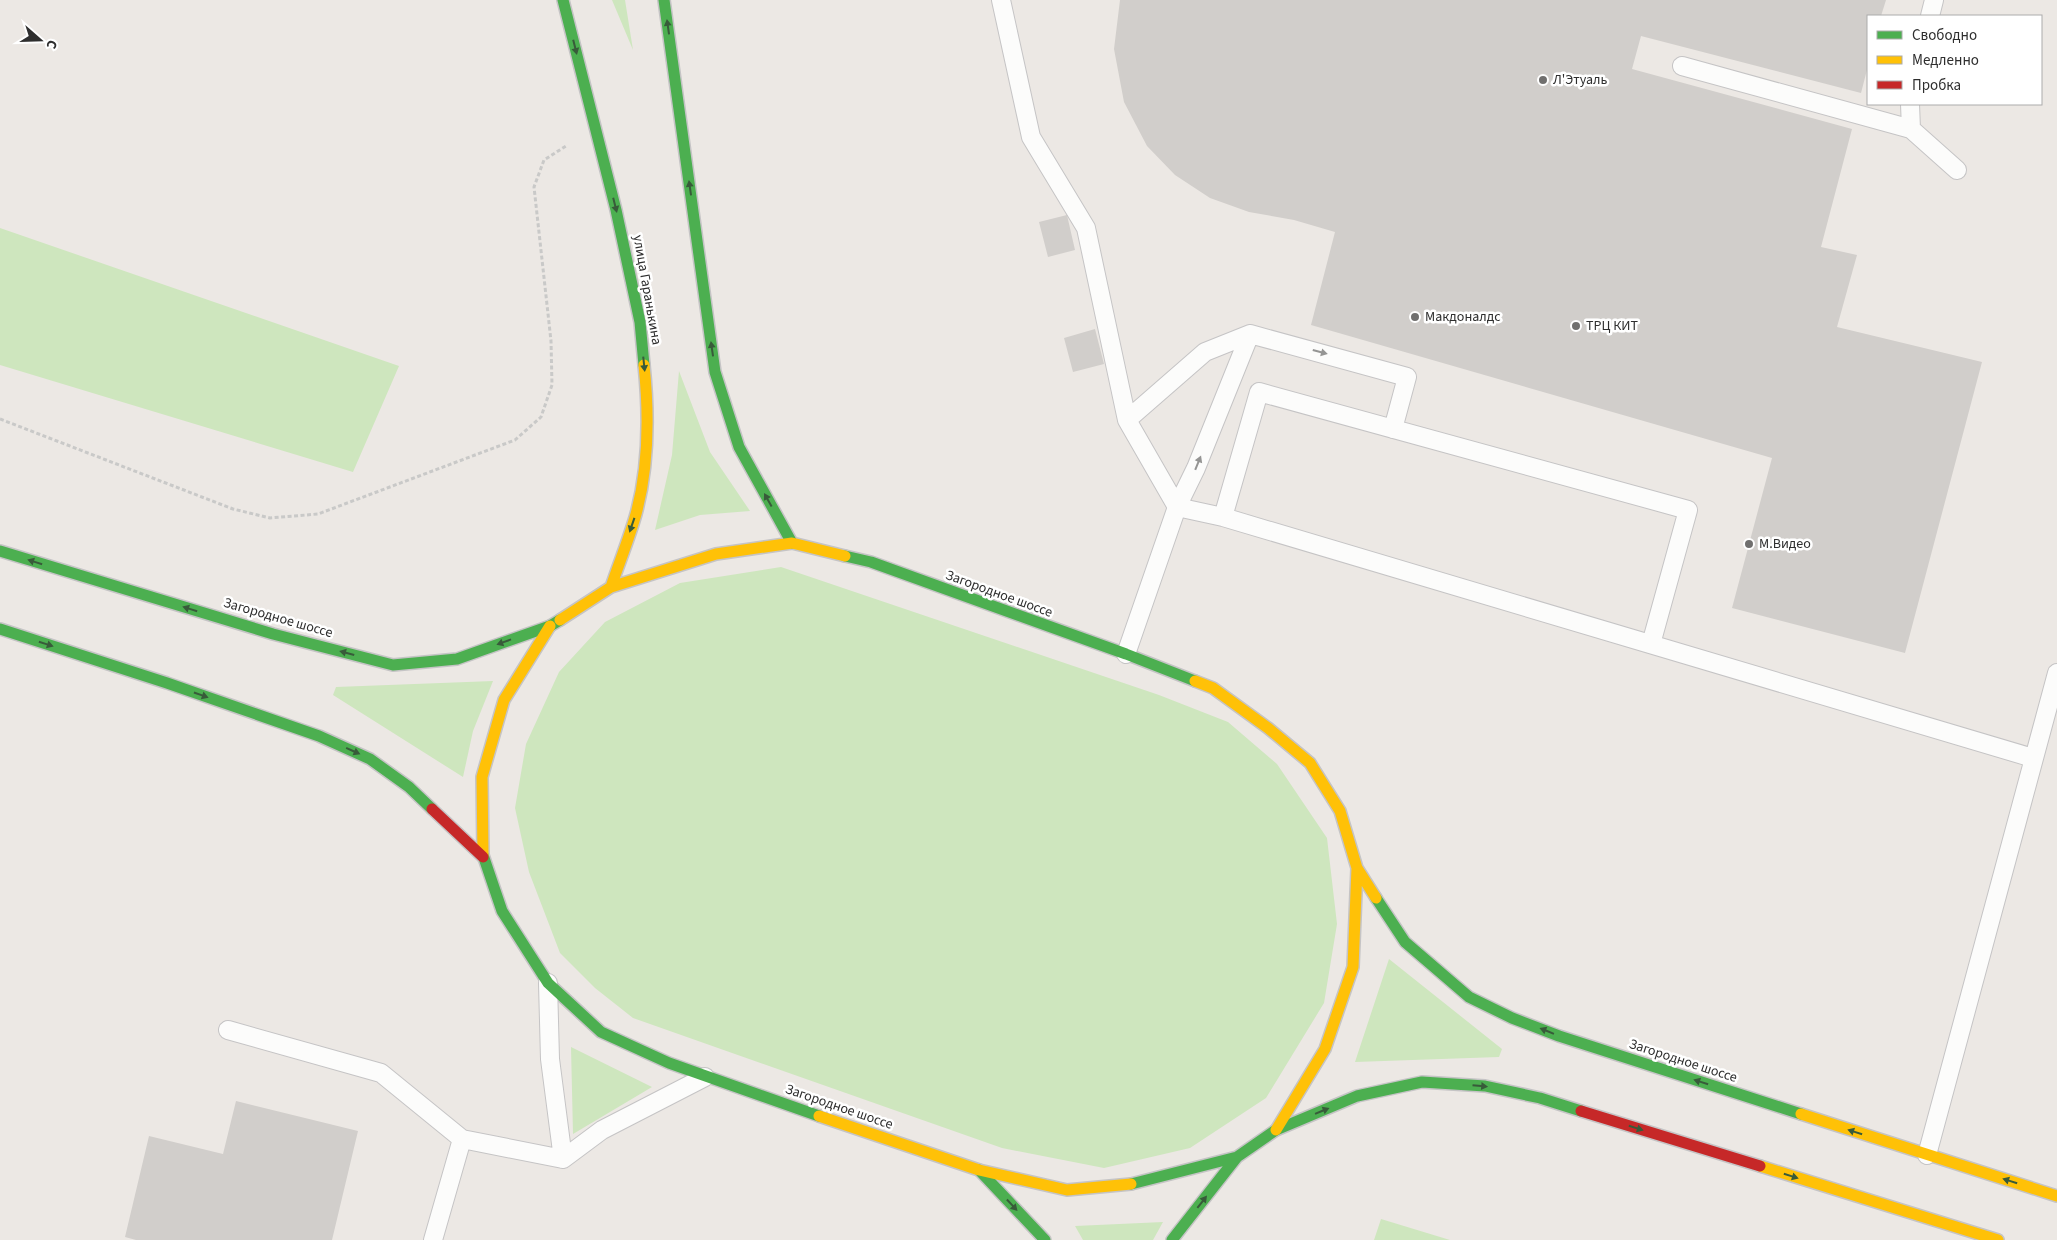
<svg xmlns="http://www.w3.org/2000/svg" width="2057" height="1240" font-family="'Source Sans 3',sans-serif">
<rect width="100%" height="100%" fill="#ece8e4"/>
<path fill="#cee6be" d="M612,0H625L633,50Z
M0,228L399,366L353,472L0,365Z
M679,371L710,452L750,511L700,515L655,530L672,455Z
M781,567L1159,695L1228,722L1277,764L1327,838L1337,924L1324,1003L1266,1098L1190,1148L1104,1168L1002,1148L633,1018L595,988L560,953L529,872L515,808L526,744L559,672L605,622L680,583Z
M493,681L473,731L463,777L333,695L336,687Z
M1389,959L1502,1049L1499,1057L1355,1062Z
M571,1047L652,1087L573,1134Z
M1381,1219L1450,1240H1374Z
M1163,1222L1153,1240H1083L1075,1226Z"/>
<path fill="#d1cecb" d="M1120,0H1886L1881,16H1868V66L1861,93L1641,36L1632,69L1852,129L1821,247L1857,255L1837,327L1982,362L1905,653L1732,608L1772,458L1311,325L1335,232L1294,220L1249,212L1210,198L1175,175L1147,146L1124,102L1114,49Z
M1067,215L1075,250L1048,257L1039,222Z
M1095,329L1104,364L1073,372L1064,338Z
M236,1101L358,1131L332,1240H136L125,1237L149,1136L223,1154Z"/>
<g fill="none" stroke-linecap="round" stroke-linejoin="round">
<g stroke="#c5c4c5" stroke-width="20">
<path id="lane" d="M1001,0L1031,137L1086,228L1127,420L1177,507L1223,517L2033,758
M1930,16L1934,0
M1682,66L1911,129
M1910,104L1911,129L1957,170
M1127,420L1205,352L1250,334L1407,377L1393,429
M1223,517L1259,392L1688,510L1651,644
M1126,654L1177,507L1196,468L1250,334
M548,983L550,1059L563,1159
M228,1030L381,1073L462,1139L563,1159L602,1130L705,1077
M1927,1155L2057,673
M433,1240L462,1139"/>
</g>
<g stroke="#c5c4c5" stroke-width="14">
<path id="fast" d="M563,0L616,210L640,322L644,365
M664,0L715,372L739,447L792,543
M0,551L273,634L393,665L457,659L550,626L560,620
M845,556L871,562L1126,654L1195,681
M0,629L167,683L319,736L370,759L409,787L432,809
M483,855L502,911L548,983L601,1032L669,1063L819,1116
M1376,898L1405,942L1469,997L1512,1018L1559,1036L1801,1114
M979,1170L1045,1240
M1131,1184L1237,1157L1276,1130L1357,1096L1422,1082L1485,1086L1540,1098L1581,1111
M1172,1240L1237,1157"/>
</g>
<g stroke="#c5c4c5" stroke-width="14">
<path id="slow" d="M611,587C619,563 629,539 636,514C649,466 649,413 644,365
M560,620L611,587L716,554L792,543L845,556
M1195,681L1213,688L1268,728L1310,763L1340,811L1357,868L1376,898
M483,855L482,777L504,700L550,626
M1801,1114L2057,1196
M819,1116L979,1170L1067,1190L1131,1184
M1276,1130L1325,1049L1353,967L1357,868
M1760,1166L1998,1240"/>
</g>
<g stroke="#c5c4c5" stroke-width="14">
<path id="jam" d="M432,809L483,857
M1581,1111L1760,1166"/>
</g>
<path stroke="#c9c9c8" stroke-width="3" stroke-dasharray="4 2.5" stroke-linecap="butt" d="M0,419L233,509L270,518L318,514L515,440L541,417L552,385L551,341L534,187L544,160L566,146"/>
<use href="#lane" stroke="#fcfcfb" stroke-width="18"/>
<use href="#fast" stroke="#4caf50" stroke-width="11"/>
<use href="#slow" stroke="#ffc107" stroke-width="11"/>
<use href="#jam" stroke="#c62828" stroke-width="11"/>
</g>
<defs><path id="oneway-solid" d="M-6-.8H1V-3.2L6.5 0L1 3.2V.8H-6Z" transform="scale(1.25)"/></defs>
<g fill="#385b3a">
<use href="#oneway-solid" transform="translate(668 27) rotate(-98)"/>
<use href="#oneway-solid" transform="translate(575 47) rotate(76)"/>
<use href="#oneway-solid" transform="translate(690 188) rotate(-98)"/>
<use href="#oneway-solid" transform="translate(615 205) rotate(76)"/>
<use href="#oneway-solid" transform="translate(712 349) rotate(-98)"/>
<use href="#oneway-solid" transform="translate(644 364) rotate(84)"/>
<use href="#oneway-solid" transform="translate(768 500) rotate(-119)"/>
<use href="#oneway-solid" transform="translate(632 525) rotate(109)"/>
<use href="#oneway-solid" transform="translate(35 562) rotate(-163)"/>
<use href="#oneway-solid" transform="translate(190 609) rotate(-163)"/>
<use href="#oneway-solid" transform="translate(504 642) rotate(160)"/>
<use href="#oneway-solid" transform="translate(46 644) rotate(18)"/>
<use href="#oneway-solid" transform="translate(347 653) rotate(-165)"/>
<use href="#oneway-solid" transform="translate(201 695) rotate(19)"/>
<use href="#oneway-solid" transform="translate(353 751) rotate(24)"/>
<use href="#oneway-solid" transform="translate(1547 1031) rotate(-158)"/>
<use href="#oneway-solid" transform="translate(1701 1082) rotate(-162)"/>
<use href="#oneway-solid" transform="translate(1480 1086) rotate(5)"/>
<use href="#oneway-solid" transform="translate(1322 1111) rotate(-22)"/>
<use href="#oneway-solid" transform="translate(1636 1128) rotate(17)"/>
<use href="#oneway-solid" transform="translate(1855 1132) rotate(-162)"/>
<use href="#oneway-solid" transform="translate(1791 1176) rotate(17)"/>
<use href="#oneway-solid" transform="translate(2010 1181) rotate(-163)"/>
<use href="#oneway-solid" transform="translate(1202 1202) rotate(-52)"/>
<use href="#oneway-solid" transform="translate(1012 1205) rotate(47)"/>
</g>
<g fill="#959594">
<use href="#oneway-solid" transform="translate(1320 352) rotate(15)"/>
<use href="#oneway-solid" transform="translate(1198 463) rotate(-68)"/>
</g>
<g fill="#706f6e" stroke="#fff" stroke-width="2">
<circle cx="1543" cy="80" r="5"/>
<circle cx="1415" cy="317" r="5"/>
<circle cx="1576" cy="326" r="5"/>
<circle cx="1749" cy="544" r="5"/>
</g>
<g text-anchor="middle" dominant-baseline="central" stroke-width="5" stroke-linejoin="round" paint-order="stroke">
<g font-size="14" fill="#2e2e2e" stroke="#fff" text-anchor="start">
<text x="1553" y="80">Л'Этуаль</text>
<text x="1425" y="317">Макдоналдс</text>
<text x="1586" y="326">ТРЦ КИТ</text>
<text x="1759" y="544">М.Видео</text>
</g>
<g font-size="14" fill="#2e2e2e" stroke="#fff">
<text transform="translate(647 290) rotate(80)">улица Гаранькина</text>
<text transform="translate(999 594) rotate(20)">Загородное шоссе</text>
<text transform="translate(278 618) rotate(16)">Загородное шоссе</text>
<text transform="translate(1683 1061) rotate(18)">Загородное шоссе</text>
<text transform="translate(839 1107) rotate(19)">Загородное шоссе</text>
</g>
</g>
<rect x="1867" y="15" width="175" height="90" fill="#ffffff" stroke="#ababab"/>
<rect x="1877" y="31" width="25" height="8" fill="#4caf50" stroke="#ababab"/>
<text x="1912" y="40" font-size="15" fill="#2e2e2e">Свободно</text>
<rect x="1877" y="56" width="25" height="8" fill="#ffc107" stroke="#ababab"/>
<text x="1912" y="65" font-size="15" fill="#2e2e2e">Медленно</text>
<rect x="1877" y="81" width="25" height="8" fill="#c62828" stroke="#ababab"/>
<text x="1912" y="90" font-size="15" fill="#2e2e2e">Пробка</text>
<g transform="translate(40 40) rotate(110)" stroke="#ffffff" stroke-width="4" paint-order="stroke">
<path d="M0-4L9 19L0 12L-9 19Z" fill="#2e2e2e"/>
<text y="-8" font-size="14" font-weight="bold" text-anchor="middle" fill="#2e2e2e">С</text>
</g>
</svg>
